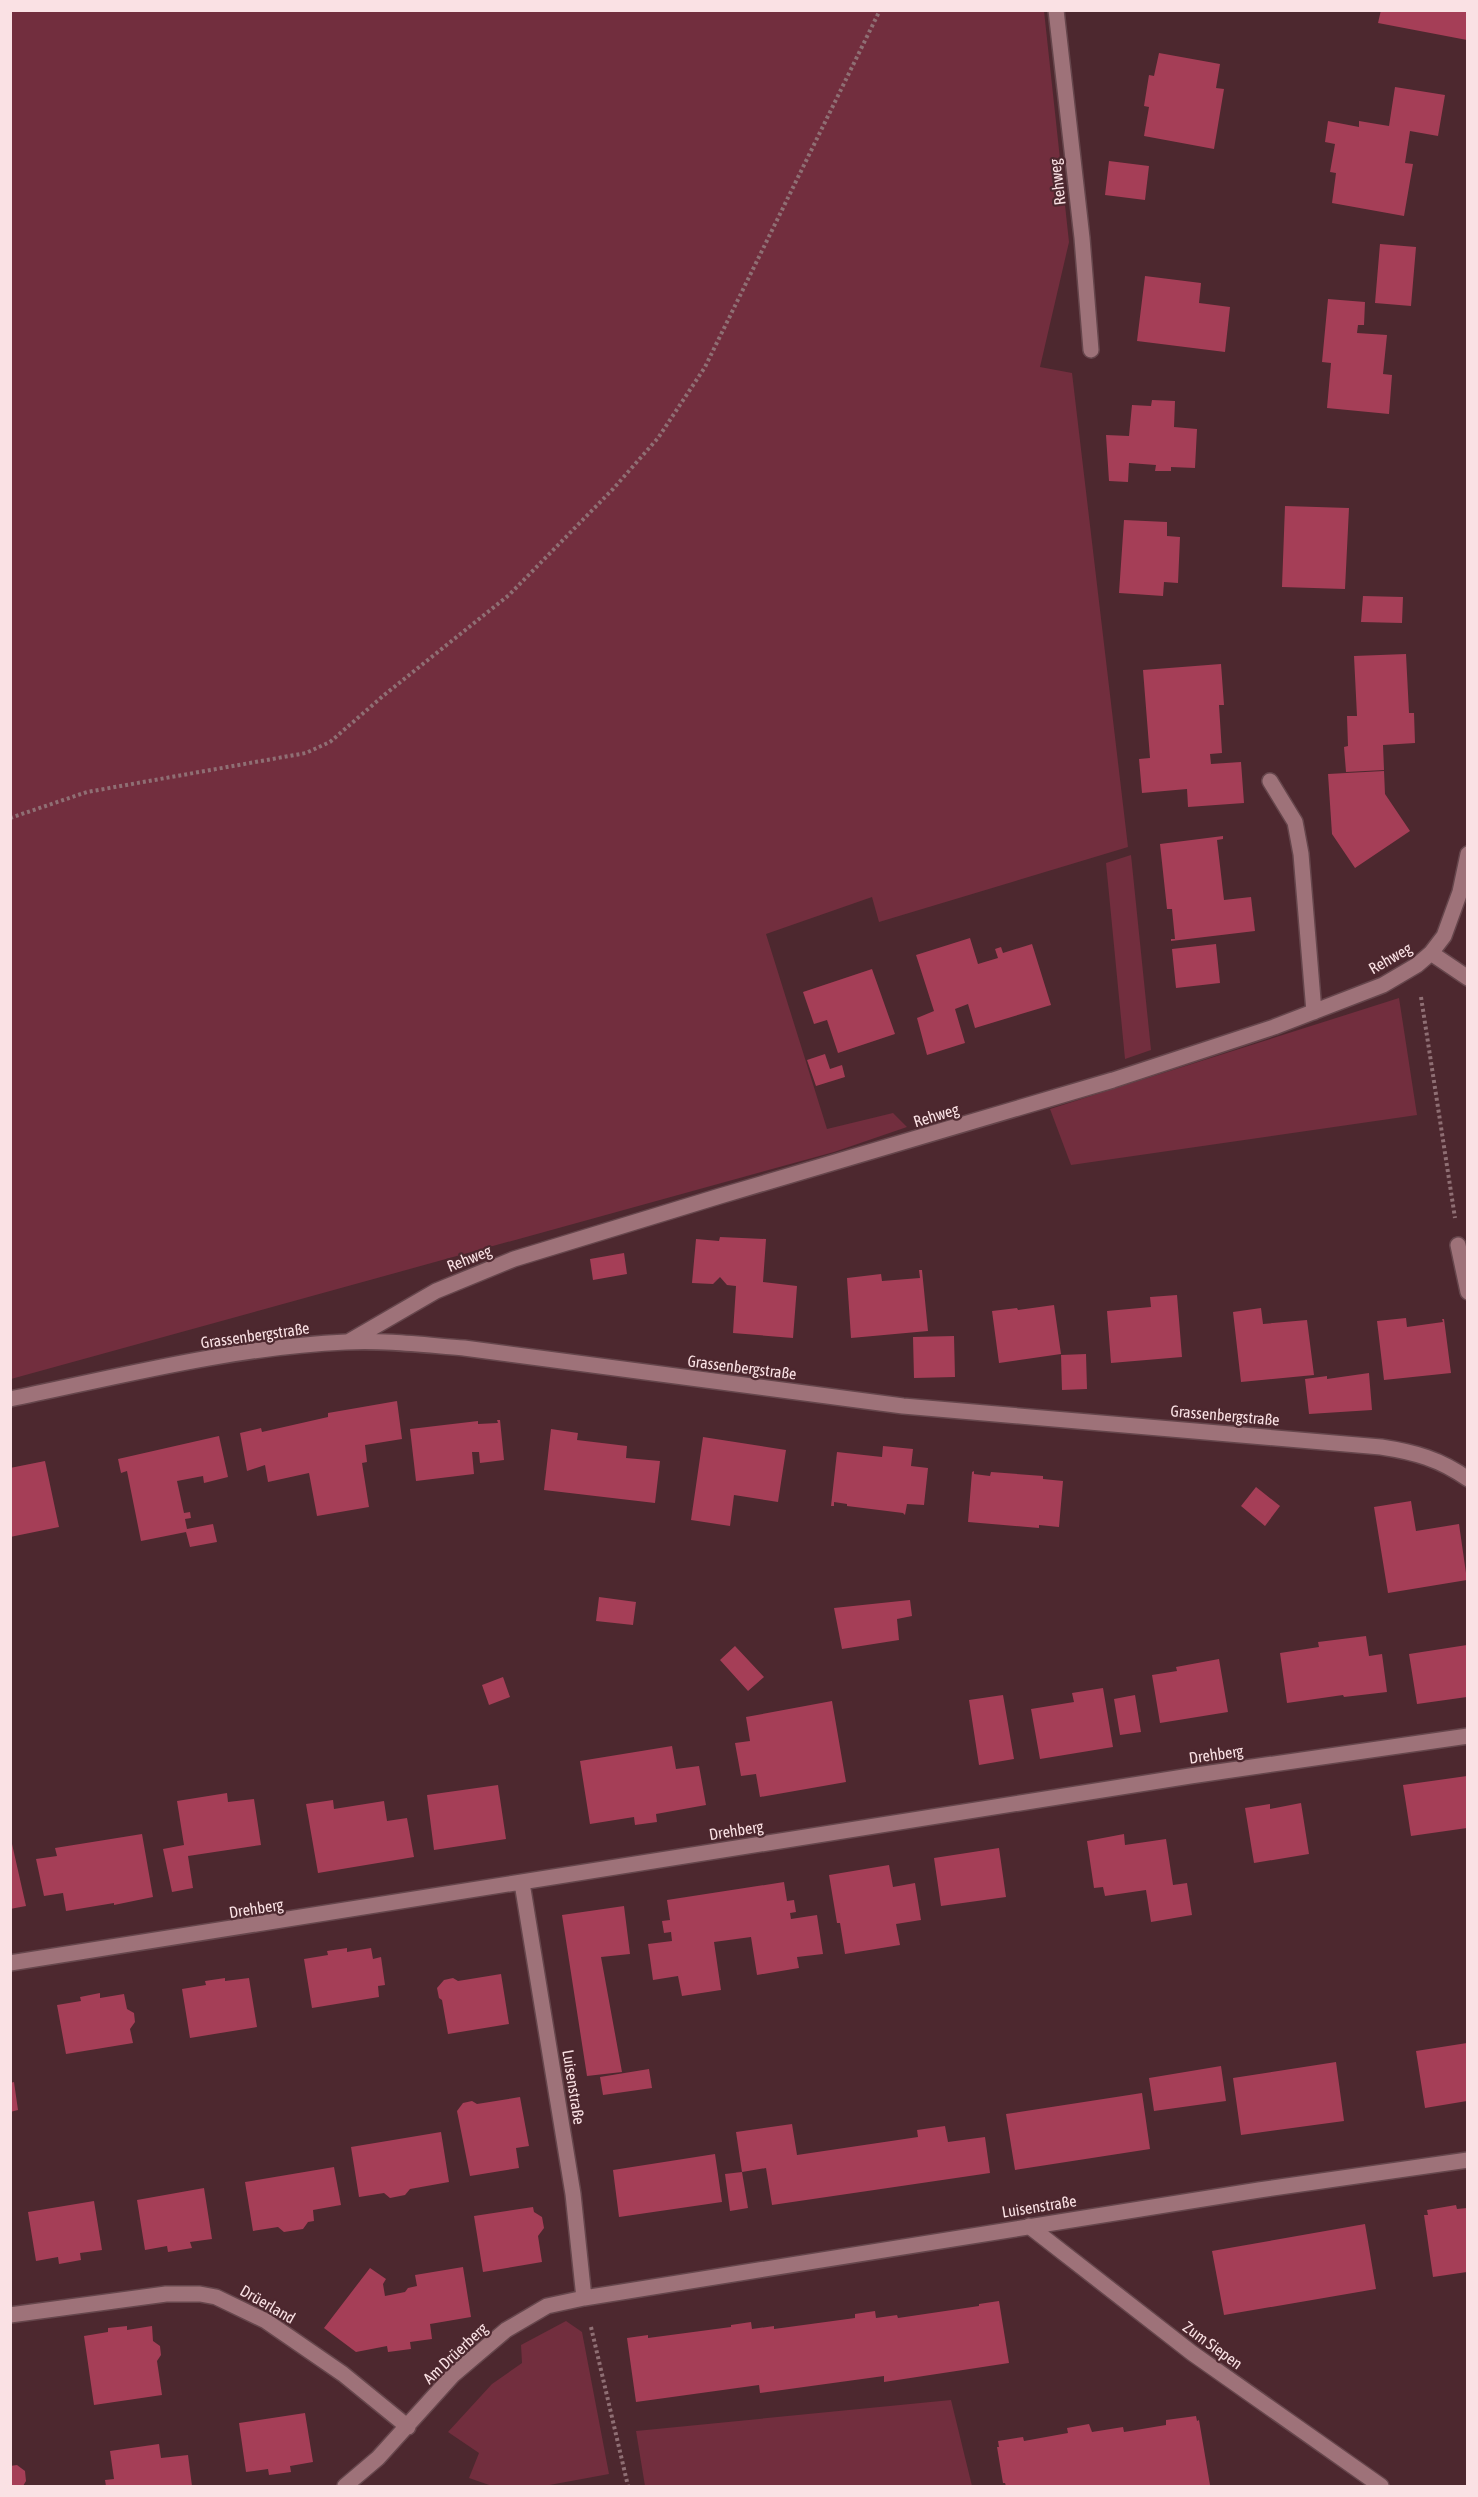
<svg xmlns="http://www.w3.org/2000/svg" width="1478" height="2497" font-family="'Asap Condensed',sans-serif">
<rect width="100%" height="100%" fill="#4d282f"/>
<path fill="#722e3e" d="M10,11H1044L1069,242L1040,367L1072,373L1128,847L879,922L872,897L766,934L827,1129L893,1113L907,1127L834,1152L11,1379Z
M1131,855L1151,1050L1125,1059L1106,863Z
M1399,998L1417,1115L1071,1165L1050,1109Z
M566,2321L582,2332L609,2474L544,2486H492L469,2478L479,2453L448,2432L492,2384L522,2363L521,2345Z
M951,2400L972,2486H645L636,2431Z"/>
<path fill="#a53e57" d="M1381,10H1467V40L1378,23Z
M1159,53L1220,64L1216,88L1224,89L1214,149L1144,136L1149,107L1144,106L1149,75L1154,76Z
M1395,87L1445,95L1438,136L1410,131L1405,163L1413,164L1404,216L1332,203L1336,173L1330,172L1335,144L1325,142L1328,121L1359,127V121L1389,126Z
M1109,161L1149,166L1145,200L1105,195Z
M1380,244L1416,247L1411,306L1375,303Z
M1145,276L1201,283L1199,303L1230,307L1225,352L1137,341Z
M1328,299L1365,302L1364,325H1358L1357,333L1387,335L1383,374L1392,375L1389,414L1327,408L1331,363L1322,362Z
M1152,400L1175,401L1174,427L1197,429L1195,468L1171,467V471H1155L1156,465L1129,463L1128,482L1109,481L1106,435L1129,436L1132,405L1151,406Z
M1285,506L1349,508L1345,589L1282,587Z
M1124,520L1167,522V536L1180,537L1178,583L1164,582L1163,596L1119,593Z
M1363,596L1403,597L1402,623L1361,622Z
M1406,654L1409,713H1414L1415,743L1383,745L1384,770L1346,772L1344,747L1348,746L1347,716H1357L1354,656Z
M1221,664L1224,705H1219L1222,753L1210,754L1211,764L1241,762L1244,803L1188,807L1187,789L1142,793L1139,759L1150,758L1143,670Z
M1384,771L1385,794L1410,831L1355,868L1332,834L1328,774Z
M1223,836V839L1217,840L1224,900L1251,897L1255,931L1171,941V939H1175L1172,909H1167L1160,844Z
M970,938L978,964L998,958L995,949L1001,947L1003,953L1032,944L1051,1005L975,1028L968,1004L955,1009L965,1043L927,1055L917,1018L934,1011L916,955Z
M1216,944L1220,983L1176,988L1172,949Z
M872,969L895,1034L838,1053L827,1020L814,1024L803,992Z
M825,1054L830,1069L842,1065L845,1077L816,1086L807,1060Z
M720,1237L766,1239L763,1282L797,1286L793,1338L733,1333L736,1286L727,1285L720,1277L713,1284L692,1283L696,1239L719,1241Z
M624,1253L627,1274L593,1280L590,1259Z
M919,1270H922L928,1331L851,1338L847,1278L881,1274L882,1281L920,1278Z
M1177,1295L1182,1357L1111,1363L1107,1311L1151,1307L1150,1297Z
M1054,1305L1061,1354L999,1363L992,1311L1017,1308L1018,1310Z
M1261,1308L1263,1324L1307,1320L1314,1375L1241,1382L1233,1312Z
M1406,1318L1407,1327L1443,1322L1442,1319H1444L1451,1373L1384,1380L1377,1321Z
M954,1336L955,1377L914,1378L913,1337Z
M1086,1354L1087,1389L1062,1390L1061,1355Z
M1369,1373L1372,1410L1309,1414L1305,1379L1327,1376V1379Z
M397,1401L402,1439L365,1445L367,1462L362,1463L369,1507L317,1516L309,1473L268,1482L265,1465L247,1471L240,1433L261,1428L262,1432L328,1417V1413Z
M497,1420H500L504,1460L480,1463L479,1452H472L474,1474L416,1481L410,1429L478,1421V1424L498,1423Z
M551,1429L578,1433L577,1440L627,1446L626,1458L660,1461L655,1503L544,1490Z
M219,1436L228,1477L204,1483L203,1476L177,1481L184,1513L190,1512L191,1518L185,1519L187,1529L213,1524L217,1542L190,1547L186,1532L141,1541L127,1471L121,1473L118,1459Z
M703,1437L786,1450L778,1502L734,1495L730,1526L691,1520Z
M883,1446L913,1449L911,1466L928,1468L924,1505L907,1504L905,1515L903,1513L847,1506V1504L834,1502V1506H831L837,1452L882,1457Z
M45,1461L59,1527L10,1537V1468Z
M974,1471V1474L990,1476L991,1472L1043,1476V1479L1063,1481L1059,1527L1039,1525V1528L968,1522L972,1472Z
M1256,1487L1280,1506L1265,1526L1241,1506Z
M1411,1501L1416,1531L1459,1524L1467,1580L1388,1593L1374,1507Z
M599,1597L636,1602L633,1625L596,1621Z
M910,1600L912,1616L897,1619L899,1640L842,1649L834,1608Z
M1366,1636L1369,1656L1382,1654L1387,1692L1344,1697L1343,1695L1287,1703L1280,1653L1319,1647L1318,1642Z
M1467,1645V1697L1417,1704L1409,1654Z
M735,1646L764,1677L748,1691L720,1660Z
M1219,1659L1228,1712L1160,1723L1152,1675L1177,1671L1176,1667Z
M503,1677L510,1697L489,1705L482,1685Z
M1103,1688L1113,1747L1040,1759L1031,1709L1074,1702L1072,1693Z
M1003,1695L1014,1759L979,1765L969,1700Z
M1135,1695L1141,1732L1120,1735L1114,1699Z
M832,1701L846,1782L760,1797L756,1774L741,1776L735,1743L750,1741L746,1717Z
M672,1746L676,1769L699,1766L706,1805L656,1814L657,1822L635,1825L634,1817L590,1824L580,1761Z
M1467,1776V1828L1411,1836L1403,1785Z
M498,1785L506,1839L434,1850L427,1795Z
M227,1793L228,1802L254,1799L261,1845L188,1856L193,1888L172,1892L163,1849L184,1845L177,1801Z
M333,1800L334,1809L384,1801L387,1821L407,1818L414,1857L318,1873L306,1804Z
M1301,1803L1309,1854L1254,1863L1245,1808L1270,1804V1809Z
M142,1834L153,1897L114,1905V1903L66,1911L63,1893L44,1896L36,1859L57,1856L55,1848Z
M1124,1834L1125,1845L1166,1839L1173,1885L1187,1883L1192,1915L1151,1922L1146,1890L1105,1896L1103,1887L1094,1888L1087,1841Z
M10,1835L26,1906L10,1909Z
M999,1848L1006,1897L941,1906L934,1858Z
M889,1865L893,1887L915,1883L921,1920L896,1924L900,1945L845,1954L840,1923H837L829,1875Z
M784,1882L787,1901L794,1900L796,1912L790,1913L791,1919L817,1915L823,1954L797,1957L799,1968L757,1975L751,1937L714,1942L721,1990L682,1996L678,1976L653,1980L648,1944L672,1941L671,1932L664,1933L662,1921L670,1920L667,1900Z
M624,1906L630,1954L601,1957L622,2072L587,2076L562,1915Z
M347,1948V1952L371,1948L373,1959L381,1957L385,1985L378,1986L379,1997L312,2008L304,1959L328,1955L327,1951Z
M501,1974L509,2024L448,2034L442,2000L439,1998L437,1988L444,1980L453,1978L458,1981Z
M225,1978V1981L249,1978L257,2027L190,2038L182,1989L206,1985L205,1981Z
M100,1993V1998L124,1994L127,2009L134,2013L135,2022L130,2029L133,2043L66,2054L57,2005L81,2001L80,1997Z
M1467,2043V2101L1425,2108L1416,2051Z
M1336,2062L1344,2121L1241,2135L1233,2078Z
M1221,2066L1226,2101L1154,2111L1149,2078Z
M649,2069L652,2088L603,2095L600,2077Z
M14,2082L18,2110L10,2112V2083Z
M1142,2093L1150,2149L1015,2170L1006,2114Z
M520,2097L529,2146L516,2148L519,2168L470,2176L457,2111L463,2103L472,2101L477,2104Z
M792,2124L797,2155L918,2137L917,2130L945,2126L948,2142L985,2137L990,2173L772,2205L766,2168L742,2172L736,2132Z
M441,2132L449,2182L410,2189L405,2195L390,2198L384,2193L359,2197L351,2147Z
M715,2154L722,2202L619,2217L613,2170Z
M334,2167L341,2205L313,2210L314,2221L308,2222L303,2229L284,2232L278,2227L253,2231L245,2182Z
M742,2172L748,2208L730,2211L725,2174Z
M204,2188L212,2239L190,2242L192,2248L168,2252L167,2246L145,2250L137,2200Z
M94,2201L102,2250L80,2253L81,2260L59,2264L58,2257L36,2261L28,2212Z
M1456,2205L1457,2209L1467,2208V2272L1433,2277L1424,2215H1428L1427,2210Z
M533,2207L534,2212L542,2217L544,2228L538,2236L542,2262L483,2272L474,2216Z
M1365,2224L1376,2289L1224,2315L1212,2251Z
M463,2267L471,2317L430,2324L432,2339L410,2342L411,2349L388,2352L387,2346L356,2352L324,2328L370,2268L386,2279L383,2284L385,2296L405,2292L408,2288L417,2286L415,2275Z
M999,2301L1009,2363L884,2382V2376L760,2393L759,2385L636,2402L627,2338L648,2335V2338L731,2327V2325L751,2322L752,2329L774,2326V2329L855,2318V2314L875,2311L876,2318L897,2315L898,2318L979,2306V2304Z
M127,2326V2330L152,2326L153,2341L160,2346L161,2355L157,2361L162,2395L94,2405L84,2336L108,2332V2328Z
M305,2413L313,2462L290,2466L291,2472L269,2475L268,2469L246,2472L239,2423Z
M1196,2416L1197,2421L1199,2420L1210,2485L1198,2486H1006L1005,2483H1003L997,2447H999L998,2441L1023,2437L1024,2441L1068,2433L1067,2428L1089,2424L1092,2432L1123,2427L1124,2432L1166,2425V2420Z
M159,2444L161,2458L188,2455L192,2486H106L105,2480L114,2479L110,2451Z
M17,2465L25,2471L26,2481L23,2486H10V2466Z"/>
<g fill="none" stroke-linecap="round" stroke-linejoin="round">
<g stroke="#66464c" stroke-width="18">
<path id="minor" d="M1056,10L1082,238L1091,350
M1270,781L1295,822L1301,854L1314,1012
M1431,953L1468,978
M1458,1245L1468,1292
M348,1342L436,1291L514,1259L720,1196L1113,1080L1274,1027L1383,985L1417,965L1431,953L1444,936L1460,892L1468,854
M10,1399C121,1376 233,1347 346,1342C385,1340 425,1345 464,1348L903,1406L1381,1447C1414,1452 1440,1459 1468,1479
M522,1883L573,2194L584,2298
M10,1963L1190,1776L1468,1736
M1029,2226L1192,2353L1381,2486
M10,2315L166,2294H200L216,2297L266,2321L343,2374L408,2427
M345,2486L378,2458L453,2375L506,2330L547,2306L584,2298L1259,2190L1468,2160"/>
</g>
<path stroke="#8f6f74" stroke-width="4" stroke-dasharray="3 3" stroke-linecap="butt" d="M10,818L87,792L306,753L330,742L383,696L509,595L613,489L658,438L705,367L880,10
M1421,997L1455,1218
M591,2327L628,2486"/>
<use href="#minor" stroke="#9e7279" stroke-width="15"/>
</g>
<g text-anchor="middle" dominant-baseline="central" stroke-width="4.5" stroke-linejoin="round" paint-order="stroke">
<g font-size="16" fill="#fae1e4" stroke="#4d282f">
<text transform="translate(1057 182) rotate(-97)">Rehweg</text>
<text transform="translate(1390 958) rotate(-30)">Rehweg</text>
<text transform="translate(936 1115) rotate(-17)">Rehweg</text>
<text transform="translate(469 1258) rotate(-22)">Rehweg</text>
<text transform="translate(255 1335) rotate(-8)">Grassenbergstraße</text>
<text transform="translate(742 1367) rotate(7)">Grassenbergstraße</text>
<text transform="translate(1225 1415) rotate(5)">Grassenbergstraße</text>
<text transform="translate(1216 1754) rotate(-8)">Drehberg</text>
<text transform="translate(736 1830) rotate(-9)">Drehberg</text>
<text transform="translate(256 1908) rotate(-9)">Drehberg</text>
<text transform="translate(574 2087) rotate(81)">Luisenstraße</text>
<text transform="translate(1039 2206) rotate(-9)">Luisenstraße</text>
<text transform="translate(268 2304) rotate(30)">Drüerland</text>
<text transform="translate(1213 2345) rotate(36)">Zum Siepen</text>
<text transform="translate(455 2353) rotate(-43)">Am Drüerberg</text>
</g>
</g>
<rect width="1478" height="2497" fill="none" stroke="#fae1e4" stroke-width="24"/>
</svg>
